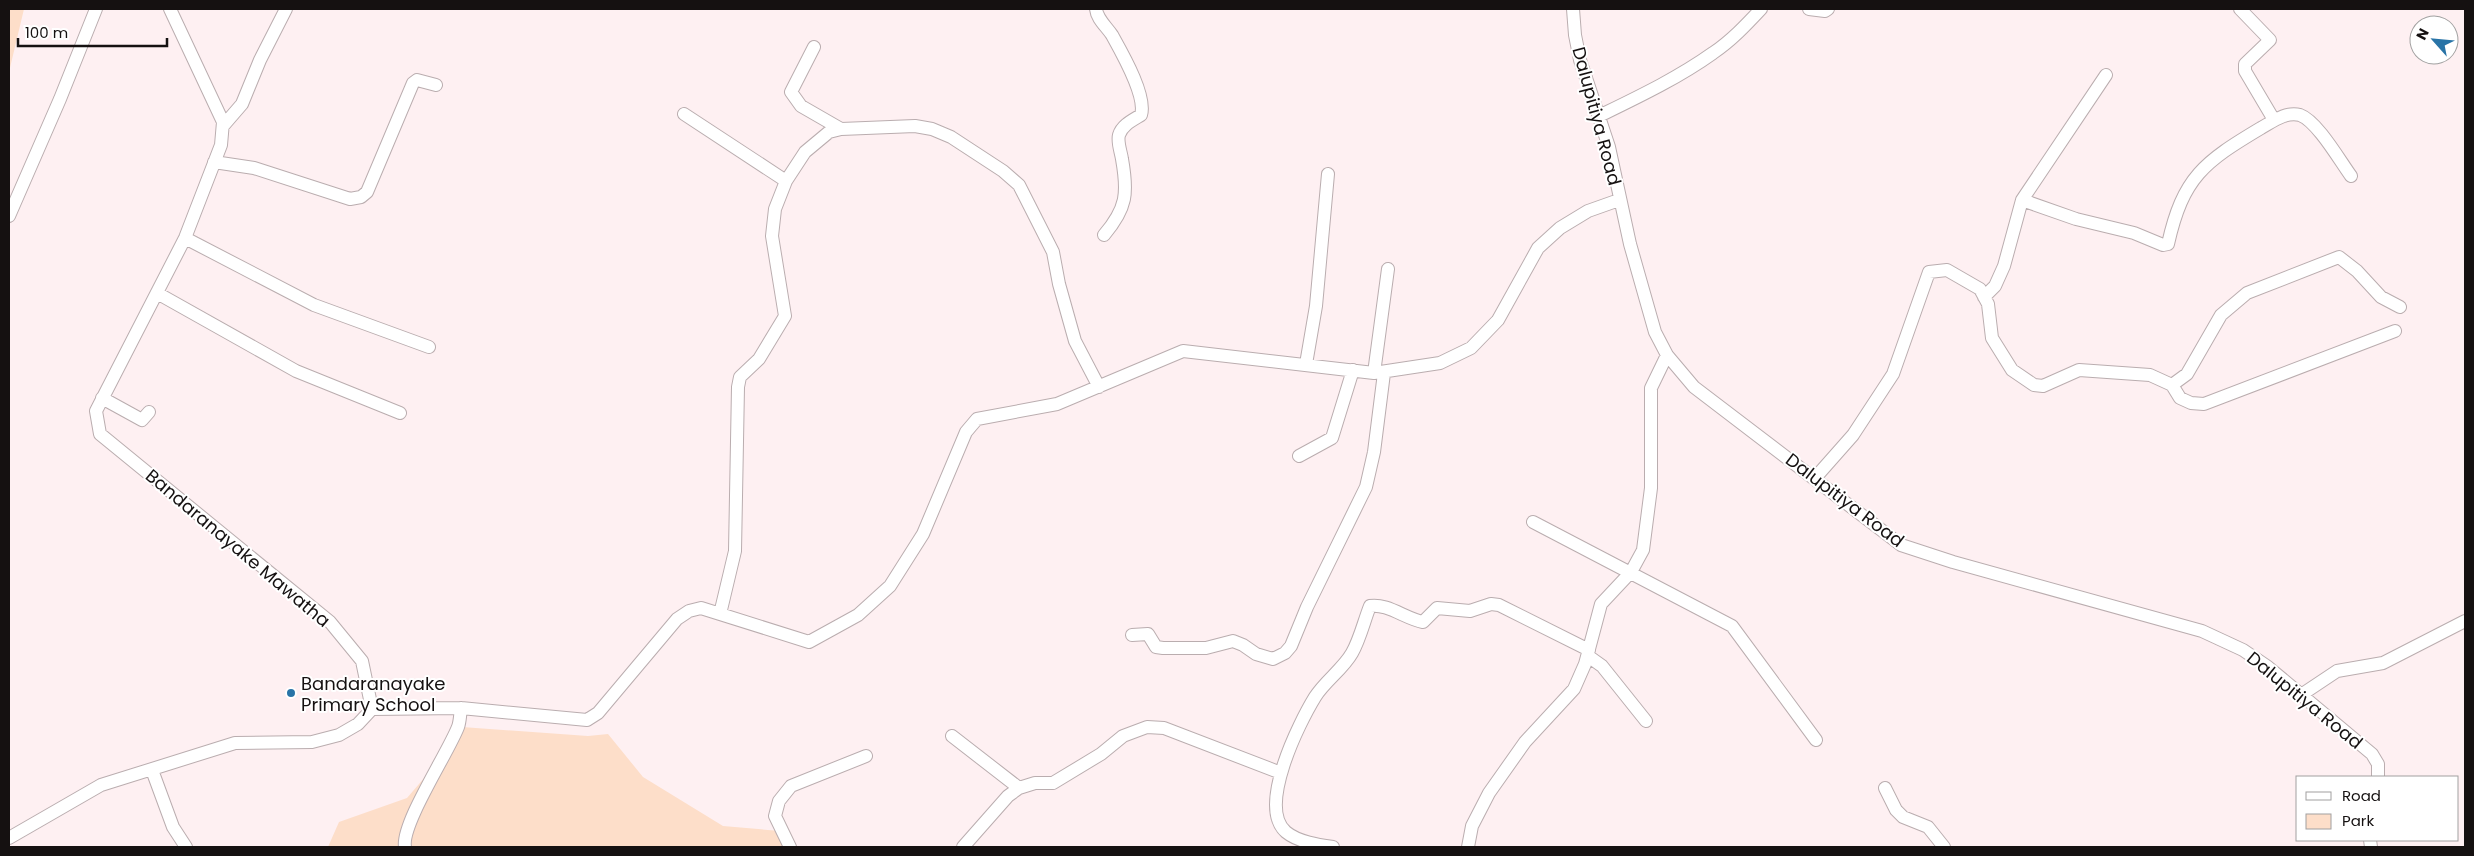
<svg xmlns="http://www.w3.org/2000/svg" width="2474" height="856" font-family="Poppins,sans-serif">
<rect width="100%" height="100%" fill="#fef0f2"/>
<path fill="#fddec9" d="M9,9H24L9,72Z
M462,727L588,736L608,734L643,777L723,826L780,831L784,847H328L339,822L407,798L455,742Z"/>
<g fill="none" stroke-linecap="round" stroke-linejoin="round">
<g stroke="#baadaf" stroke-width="14">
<path id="minor" d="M170,9L223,122L221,145L185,238L96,411L100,434L330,622L362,661L372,709L461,708L587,720L598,713L677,619L689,611L701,608L809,642L858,615L890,586L923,534L966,432L977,419L1057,404L1183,351L1374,373L1440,363L1471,348L1498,320L1538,248L1560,228L1588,211L1619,200
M1096,9C1097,19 1106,26 1112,35C1122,53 1147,96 1141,115C1133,120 1122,125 1119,135C1117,142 1121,152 1122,159C1128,193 1127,208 1104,235
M1573,9L1575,35L1580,60L1609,147L1630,244L1655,332L1667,355L1694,387L1901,545L1953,562L2202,631L2243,650L2268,667L2372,754L2378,764V777
M1809,9L1825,11L1828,9
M2240,9L2270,40L2245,64V71L2274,120
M814,47L791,92L801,106L841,129
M684,114L786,181
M1599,116C1638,97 1678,78 1713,53C1731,41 1746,25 1761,9
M223,126L242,104L260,60L286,9
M214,162L254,168L350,199L361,197L367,192L413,83L417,80L436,85
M2022,200L2076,219L2134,233L2163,245L2168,244C2183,177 2204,162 2261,128C2272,122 2286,111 2300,115C2317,121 2340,161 2351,176
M9,216L60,99L96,9
M185,238L314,305L429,347
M157,293L296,371L400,413
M1984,297L1995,286L2004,266L2022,200L2106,75
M1306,364L1316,306L1328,174
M1374,373L1388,269
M2172,385L2187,374L2221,315L2247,293L2339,257L2357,271L2381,297L2400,307
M102,398L142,420L149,412
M1299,456L1332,438L1353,370
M1815,478L1853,435L1893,374L1929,272L1947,270L1980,289L1988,304L1992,338L2012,370L2034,385L2043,386L2079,370L2150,375L2172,385L2180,398L2191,403L2204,404L2395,331
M1533,522L1732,626L1816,740
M720,614L735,551L738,387L740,377L759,359L785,316L772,236L775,209L786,181L805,152L829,132L841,129L915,126L932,129L951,137L1003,171L1019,185L1053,252L1059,284L1075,341L1099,387
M1132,635L1148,634L1156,647L1163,648H1206L1233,641L1243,645L1256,654L1273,659L1285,653L1291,646L1307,607L1366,487L1374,452L1384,373
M1588,656L1602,666L1646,721
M2301,695L2337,671L2383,663L2465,621
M952,736L1019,788
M152,770L173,827L186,847
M1885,788L1896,810L1903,817L1928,827L1944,847
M9,838L101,785L235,743L312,742L339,735L358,724L372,709
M2370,840L2371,847
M405,847C401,824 448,753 458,727C460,722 460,715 461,708
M790,847L775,816L779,801L791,786L866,756
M963,847L1008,796L1019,788L1035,783H1053L1101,754L1123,736L1147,727L1164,728L1281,773
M1333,847C1319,845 1298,842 1286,832C1257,807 1299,723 1315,697C1325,681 1343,669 1352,653C1360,639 1364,621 1370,606C1387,603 1406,619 1423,622L1437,608L1470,611L1491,604L1499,605L1589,650
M1468,847L1472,826L1489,793L1525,742L1574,689L1585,664L1601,604L1631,572L1643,550L1651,488V388L1667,355"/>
</g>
<use href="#minor" stroke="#fff" stroke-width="12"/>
</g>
<circle fill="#2974a7" stroke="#fff" stroke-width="2" cx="291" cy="693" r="5"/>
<g text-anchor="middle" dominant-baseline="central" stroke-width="4" stroke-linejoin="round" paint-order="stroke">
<g font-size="18" fill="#151111" stroke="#fff">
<text transform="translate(1597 116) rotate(75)">Dalupitiya Road</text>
<text transform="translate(1845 500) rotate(37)">Dalupitiya Road</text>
<text transform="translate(238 548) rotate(40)">Bandaranayake Mawatha</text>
<text transform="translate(2305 700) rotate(39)">Dalupitiya Road</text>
</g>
<g font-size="18" fill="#151111" stroke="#fff" text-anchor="start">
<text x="301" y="683">Bandaranayake<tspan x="301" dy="21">Primary School</tspan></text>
</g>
</g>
<rect width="2474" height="856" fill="none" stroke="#151111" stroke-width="20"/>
<rect x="2296" y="776" width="162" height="65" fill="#ffffff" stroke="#a1a0a0"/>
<rect x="2306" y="792" width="25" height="8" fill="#ffffff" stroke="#a1a0a0"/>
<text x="2342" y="801" font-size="15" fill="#151111">Road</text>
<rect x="2306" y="814" width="25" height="15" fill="#fddec9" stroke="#a1a0a0"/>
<text x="2342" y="826" font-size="15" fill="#151111">Park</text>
<g transform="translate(2434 40) rotate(297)"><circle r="24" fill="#ffffff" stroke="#a1a0a0"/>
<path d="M0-4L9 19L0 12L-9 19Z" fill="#2974a7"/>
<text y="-8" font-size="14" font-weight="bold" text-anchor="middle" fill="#151111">N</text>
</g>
<path d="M18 38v8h149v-8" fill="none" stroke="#151111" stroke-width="2.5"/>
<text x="25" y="38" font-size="15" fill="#151111" stroke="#ffffff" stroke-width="4" paint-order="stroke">100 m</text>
</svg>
